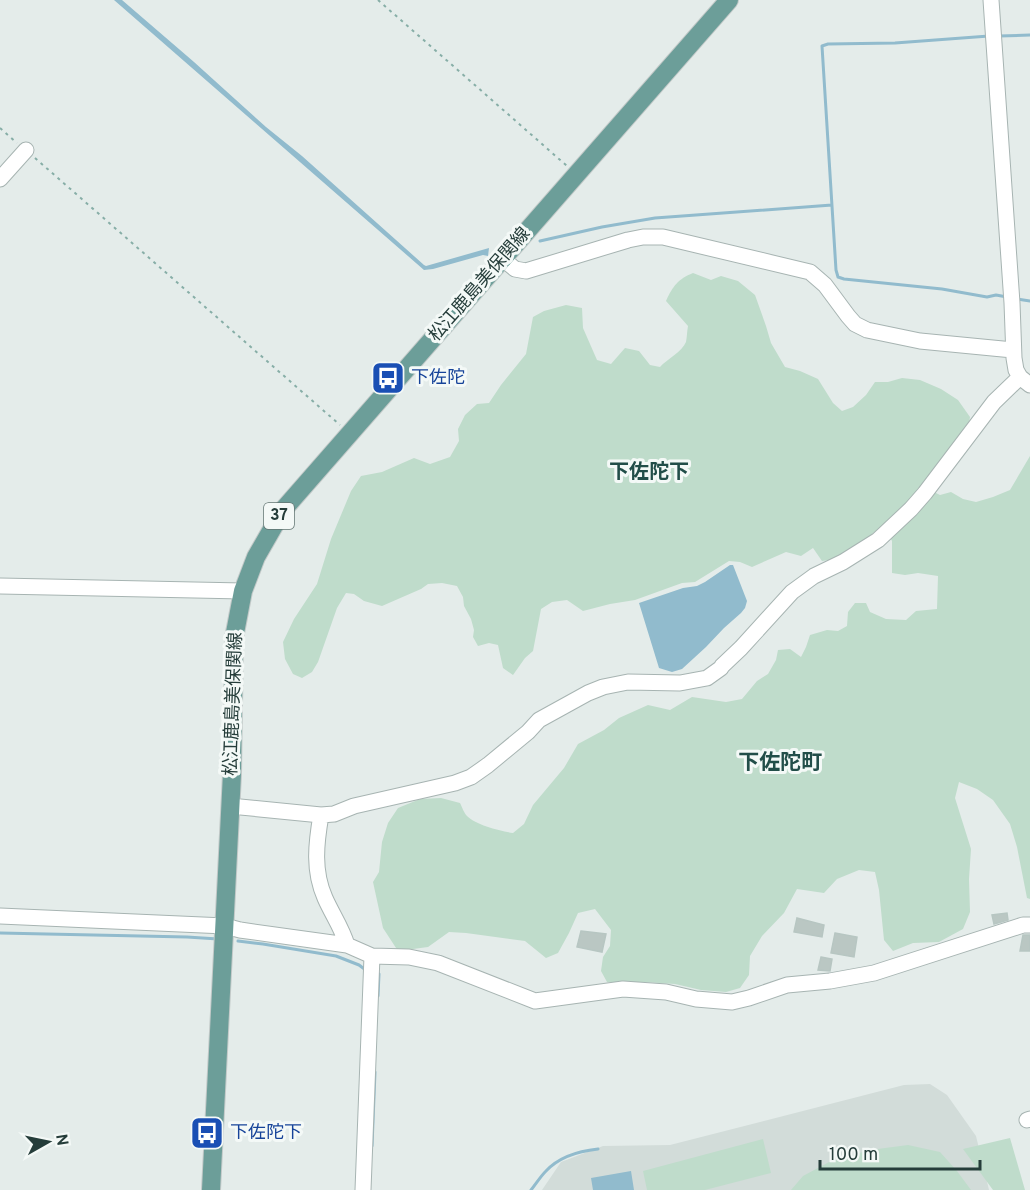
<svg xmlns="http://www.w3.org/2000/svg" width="1030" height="1190" font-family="Overpass,'Noto Sans JP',sans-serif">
<rect width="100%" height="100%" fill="#e4ecea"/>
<path fill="#d2dcd9" d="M930,1084L947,1095L976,1136L989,1190H542L561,1162L603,1146L670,1145L904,1085Z"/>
<path fill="#bfdccb" d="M693,273L711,280L721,276L738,281L755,295L766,326L771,343L785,367L800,371L818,379L833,403L842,411L853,407L866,395L875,382H888L902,378L920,380L941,389L958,400L970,417L968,429L934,492L940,495L951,492L963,499L976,502L993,497L1010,490L1030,456V899L1027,898L1017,847L1010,824L993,800L977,789L959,782L955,798L971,849L969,879L970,912L963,929L939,942L913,943L893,951L884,940L879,890L875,872L859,870L837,879L824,893L797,889L784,913L762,936L750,956L749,975L740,988L726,992L701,990L675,984L645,982H607L601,971L603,957L610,946L611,930L595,909L578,913L569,933L558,953L546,958L525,941L466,933L449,932L428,947L398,951L383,928L373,882L379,872L382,842L388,823L398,808L420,799L441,798L460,803C462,807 464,813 467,816C476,825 500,831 513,833L524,824L533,805L564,768L578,744L604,730L619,718L648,705L670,710L692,697L726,702L742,699L757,681L768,674L776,660L778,650L790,649L801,657L806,647L810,635L827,630L838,631L847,626L848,612L855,603H866L870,612L886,619L906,620L916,611L937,609L938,576L918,573L905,575L892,573V541L884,526L873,533L862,544L836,559L822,561L813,548L801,556L786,552L752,567L740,562L729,561L695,582L682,583L635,600L610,604L583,611L567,600L552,602L541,609L533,651L525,658L513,675L503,668L498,645L489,643L478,646L473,637L474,630L471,619L464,606L463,597L457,586L442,583L428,584L421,589L382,606L364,601L354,594L346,593L337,608L318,662L312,672L302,678L293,674L285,659L283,642L294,619L317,584L331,539L351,491L361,476L382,472L414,458L430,464L450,457L459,441L458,429L465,415L477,404L489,403L501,385L526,354L533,317L544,311L566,305L582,308L583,328L597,360L611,364L625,348L639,351L650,365L660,367C667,359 682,352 686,342C687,337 687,331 688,326L666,301C673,286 678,279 693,273Z
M1010,1138L1025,1190H993L963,1149Z
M763,1139L771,1173L705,1190H647L643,1171Z
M908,1145L940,1152L957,1171L971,1190H791L803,1176L831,1161L870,1150Z"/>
<path fill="#91bbcd" d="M114,0H122L194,62L266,127L302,156L424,265L426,266L489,248L488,256L483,255L433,269L424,270Z
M730,565H733L747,601L745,608L741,613L724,628L706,647L682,669L672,672L659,668L639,603L683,588L697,586L705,582Z
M631,1171L634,1190H593L591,1178Z"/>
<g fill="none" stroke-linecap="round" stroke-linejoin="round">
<path stroke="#91bbcd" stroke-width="3" d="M989,36L895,43L828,44L822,46L836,270L838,277L844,279L942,289L987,297L996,295L1007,297
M999,36L1030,35
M540,241L602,227L655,218L832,205
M1017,299L1030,301
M0,933L187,937L218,939
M238,941L263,944L336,956L359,965L367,971
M376,973L379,974L378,996
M372,1146L375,1072
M531,1190C536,1184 540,1177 546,1171C560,1156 579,1151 598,1149"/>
</g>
<path fill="#bac7c3" stroke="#b7c6c2" stroke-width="1.5" d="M1007,913L1008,920L994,924L992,915Z
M797,918L824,925L822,937L794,932Z
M581,931L606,934L602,952L577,947Z
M835,933L857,937L854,957L831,953Z
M1023,935H1030V951H1020Z
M821,957L832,959L830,971L818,970Z"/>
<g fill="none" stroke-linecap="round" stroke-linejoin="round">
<g stroke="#a7b4b2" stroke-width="17">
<path id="minor" d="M991,0L1012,303L1014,358L1016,370L1020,377L1030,385
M0,179L26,150
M503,259L515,269L526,271L628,240L643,237H663L810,272L825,285L848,316L855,324L867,330L920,341L1013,350
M0,586L243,591
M230,806L321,815L334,814L354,806L455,783L471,777L488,765L528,732L539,720L588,693L603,687L628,682L680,683L707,678L721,668L722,666L741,648L792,592L814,576L843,562L878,540L911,509L925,493L994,402L1020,377
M321,815C316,844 313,871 325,898C332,914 342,928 347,945
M0,916L225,926L240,930L347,945L372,956L409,957L438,963L535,1001L623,989L666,992L696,999L732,1002L749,998L787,985L830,981L874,973L1023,925H1030
M1027,1120L1030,1119
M363,1190L372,956"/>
</g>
<g stroke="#c2c9c8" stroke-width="20">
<path id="major" d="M211,1190L232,774L234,638L243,591L256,557L283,510L729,0"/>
</g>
<path stroke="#87aea7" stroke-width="2" stroke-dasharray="3 4.5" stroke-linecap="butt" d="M378,0L567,166
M0,128L17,143
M35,158L340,425"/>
<use href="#minor" stroke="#fff" stroke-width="15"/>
<use href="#major" stroke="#6c9e99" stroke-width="18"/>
</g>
<defs>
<g id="bus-square" transform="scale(1.725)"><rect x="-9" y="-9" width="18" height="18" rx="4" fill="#1a4fb4" stroke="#f4f9f7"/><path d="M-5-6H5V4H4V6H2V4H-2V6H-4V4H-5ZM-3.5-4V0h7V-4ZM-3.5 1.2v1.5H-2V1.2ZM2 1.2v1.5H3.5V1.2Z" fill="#fff"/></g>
</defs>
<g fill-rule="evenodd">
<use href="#bus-square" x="388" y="378"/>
<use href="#bus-square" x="207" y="1133"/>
</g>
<g text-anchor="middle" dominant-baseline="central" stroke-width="6" stroke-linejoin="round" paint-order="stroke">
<rect fill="#f4f9f7" stroke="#637573" stroke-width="1.5" x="264" y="503" width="30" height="26" rx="4.5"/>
<g font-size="16" font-weight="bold" fill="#253d3a">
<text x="279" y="516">37</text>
</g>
<g font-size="18" fill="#253d3a" stroke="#f4f9f7">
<text transform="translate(480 285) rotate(-49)">松江鹿島美保関線</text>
<text transform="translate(234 704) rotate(-88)">松江鹿島美保関線</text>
</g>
<g font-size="18" fill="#164399" stroke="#f4f9f7" text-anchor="start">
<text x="411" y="378">下佐陀</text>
<text x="230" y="1133">下佐陀下</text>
</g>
<g font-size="20" font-weight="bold" fill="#224e49" stroke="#f4f9f7">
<text x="649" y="473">下佐陀下</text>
</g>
<g font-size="21" font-weight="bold" fill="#224e49" stroke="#f4f9f7">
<text x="780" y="763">下佐陀町</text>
</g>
</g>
<g transform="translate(48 1142) rotate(81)" stroke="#f4f9f7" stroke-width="4.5" paint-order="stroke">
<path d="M0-4.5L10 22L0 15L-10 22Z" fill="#253d3a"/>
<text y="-9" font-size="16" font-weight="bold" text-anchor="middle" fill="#253d3a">N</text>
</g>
<path d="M820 1160v9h160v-9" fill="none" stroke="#253d3a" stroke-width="3"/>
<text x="829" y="1160" font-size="18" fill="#253d3a" stroke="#f4f9f7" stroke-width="4.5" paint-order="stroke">100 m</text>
</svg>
